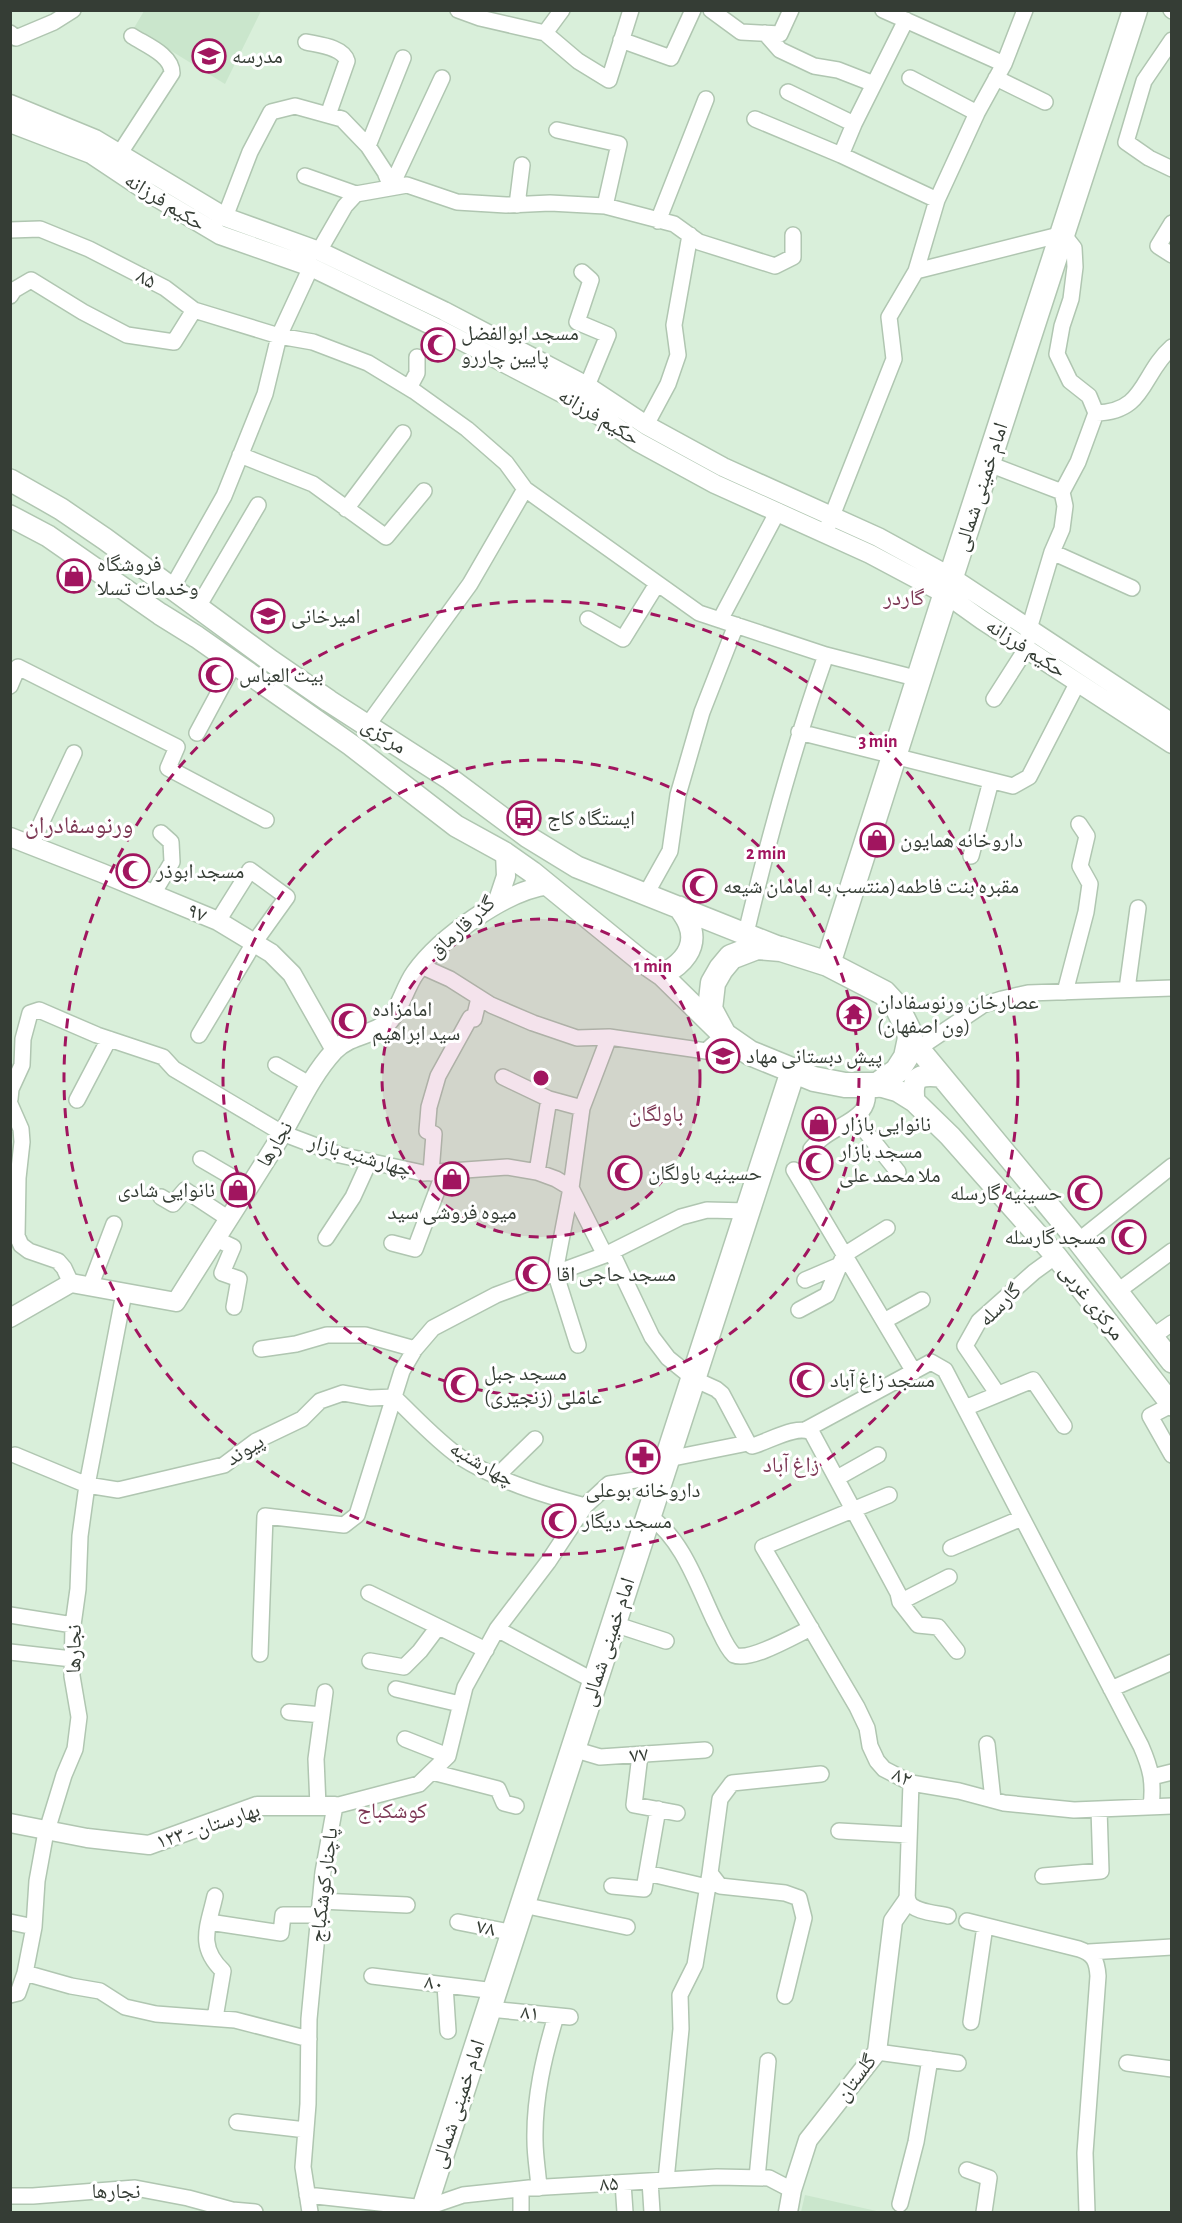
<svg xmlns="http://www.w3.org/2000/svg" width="1182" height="2223" font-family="'Alegreya Sans','Noto Naskh Arabic',sans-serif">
<rect width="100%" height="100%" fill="#d9efda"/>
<path fill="#cae6cc" d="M144,11H261L225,84L134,28Z
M805,2195L881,2212H801Z"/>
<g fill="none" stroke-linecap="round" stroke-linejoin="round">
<g stroke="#b0c6b1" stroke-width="18">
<path id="minor" d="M458,10L480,18L545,33L562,10
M711,10L741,32L780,34L791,10
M883,10L1004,64
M1171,10L1172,11
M10,33L16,38L54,22L73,10
M545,33L578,61L609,80L631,10
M765,33L780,50L814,66L838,70L874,84
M621,40L671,58L693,10
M1172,40L1144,81L1126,142L1149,158L1172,169
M306,42C319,45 343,47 347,61L328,115
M910,78L977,113
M996,78L1045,102
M788,92L854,124
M755,119L841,155L937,200
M557,130L619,144L605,206
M368,146L403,58
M120,153L172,73C172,55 146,45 132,36
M841,155L854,124L906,20
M305,176L356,194
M391,187L442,78
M517,205L522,165
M225,217L250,152L271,112L295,106L342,119L368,146L385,172L391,187
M658,221L706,99
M1172,223L1158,246L1172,255
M10,230L40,229L89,249L165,288L194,310L279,336L313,342L368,363L414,391L467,429L506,463L525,489L699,613L826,655L919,679
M319,251L345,206L356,194L407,185L457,202L506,205L550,203L605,206L674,224L699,242L775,266L793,257V235
M916,271L1063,234L1074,248L1075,267L1071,299L1062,326L1057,354L1070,381L1089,396L1096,413L1078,462L1062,492L1065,506L1062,529L1052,552L1029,629L1026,649L994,699
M582,272L591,280L577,322L608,335L587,386
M10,296L14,290L31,280L83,312L127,335L174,342L194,310
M409,388L417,373V357
M1096,413C1146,412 1141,374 1172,347
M646,425L668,384L678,355L674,325L690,235
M240,455L313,484L386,537L424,491
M989,464L1062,492
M346,509L403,433
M828,526L894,359L889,317L916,271L937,200L977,113L1004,64L1025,10
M1052,552L1132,588
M172,588L224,496L265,394L279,336L311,267
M198,607L258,505
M588,619L623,639L657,584
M720,620L778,511
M10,686L18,667L177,747L168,768L266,820
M367,726L470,584L525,489
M799,732L1013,786L1029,777L1078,682
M197,733L234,664
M31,845L74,753
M971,856L991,781
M153,894L172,862L171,842L161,833
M646,894L670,851L678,795L702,712L736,625
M746,933C769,837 793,748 826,655
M421,966L450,979L491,1005L533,1023L577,1038L609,1037L706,1051L724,1035
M1127,989L1138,908
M1065,992L1086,912L1090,884L1080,866L1087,836L1079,824
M199,1035L254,943L287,897L250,870L218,921
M919,1048L983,1005L1002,999L1028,993L1172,988
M276,1065L309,1084
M503,1077L549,1099L582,1108
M10,1099L11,1089L22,1065L23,1039L30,1013L39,1010L97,1035L163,1057L174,1069L282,1133L340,1155L423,1173L507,1167L537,1172L556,1179L571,1188L605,1255
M77,1100L109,1039
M10,1104L21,1129L22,1142L18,1178L17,1236L21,1245L29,1251L58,1261L64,1268L71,1283
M855,1118L898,1172
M811,1149C814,1146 817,1142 821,1139C841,1122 875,1118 866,1085
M201,1159L249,1187
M794,1170L914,1372
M537,1172L549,1099
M431,1173L434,1134L427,1131L429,1107L438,1076L470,1018L474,1019L479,998
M161,1197L173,1204L185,1190L229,1219
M326,1238L353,1197L369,1162
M216,1239L233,1247L222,1273L239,1279L234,1307
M1078,1241L1172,1166
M392,1243L415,1249L444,1172
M612,1253L652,1337L668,1358L694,1379L716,1389L722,1394L748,1443L752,1446C768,1442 798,1423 812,1433L898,1593L900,1602L949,1577
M805,1280L840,1265
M90,1287L114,1224
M1118,1291L1172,1251
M799,1310L827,1295L844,1255L887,1228
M884,1321L922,1300
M1152,1337L1172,1323
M578,1345L555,1272L571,1188L582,1108L609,1037
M261,1349L296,1344L327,1335H365L415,1349
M997,1393L965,1346L979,1321L1034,1272L1056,1256
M1171,1405L1150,1416L1172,1455
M965,1408L1033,1380L1064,1426
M807,1429L931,1362L945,1370L1141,1746C1151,1769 1154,1782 1151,1807
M15,1455L87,1485L118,1490L224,1465L256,1441L302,1419L320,1401L343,1393L370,1398L394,1397C413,1415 438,1442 460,1457C498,1481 541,1494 585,1506
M668,1459L748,1443
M496,1477L535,1439
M837,1478L878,1455
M889,1495L763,1547L857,1707L867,1728L870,1746L877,1761L884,1769L911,1783L959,1791L1004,1803L1074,1810L1172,1806
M649,1516C683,1539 698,1587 715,1622C721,1633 725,1646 734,1655C750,1662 794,1636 811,1628
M951,1548L1022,1518
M369,1593L486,1650
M900,1602L918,1625L938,1627L957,1651
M10,1615L73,1625
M614,1624L666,1641
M497,1629L596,1682
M10,1652L72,1659
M260,1654L265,1516L344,1525L357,1515L402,1371L415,1349L433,1328L496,1295L605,1255L681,1217L707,1210L748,1211
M370,1661L404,1667L420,1651L438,1627
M396,1689L460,1704
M1111,1689L1172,1662
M289,1712L322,1715
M405,1739L448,1756
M987,1744L993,1800
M573,1749L600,1757L705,1750
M640,1755L634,1805L677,1813
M432,1772L498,1789L504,1803L516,1806
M1152,1777L1172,1772
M911,1783L907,1901C914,1912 935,1913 948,1916
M318,1806L316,1759L325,1692
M839,1831L909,1835
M647,1873L707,1887
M1043,1876L1101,1871L1099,1809
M612,1886L644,1889L658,1809
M215,1896C208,1927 197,1946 223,1971L215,2018
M320,1901L407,1905
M523,1905L627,1927
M967,1921L1079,1949C1094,1954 1097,1961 1098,1976L1085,2153L1087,2212
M10,1922L34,1927
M209,1922L281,1933L283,1915H319
M458,1922L514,1933
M1089,1952L1172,1947
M25,1973L71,1986L100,1991L125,2007L156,2014L235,2020L309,2039
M372,1976L495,1991
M445,1985L448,2031
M10,1995L18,1993L25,1973L34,1927L37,1881L45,1837L64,1775L75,1749L79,1717L72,1676L73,1625L78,1589L80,1536L87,1485L124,1293
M785,1996L804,1918L799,1898L785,1893L720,1886L710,1873L720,1799L732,1783L821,1774
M489,2009L570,2017
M971,2022L985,1926
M877,2052L958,2063
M1127,2063L1172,2069
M237,2122L306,2130
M967,2170L989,2178L984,2212
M757,2178L768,2061
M666,2180L681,2029L680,1995L695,1965L710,1873
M650,2181L652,2212
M623,2183L625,2212
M539,2188C538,2172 535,2156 535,2141C534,2098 544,2056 556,2016
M307,2195L425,2208L463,2195L529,2188L717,2177L769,2178L792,2190
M10,2196H33L135,2188L188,2198L232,2210L255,2212
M900,2204L916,2142L930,2059
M310,2212L303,2167L308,2104L309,2019L323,1872L335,1806L419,1784L448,1756L465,1687L497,1629L548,1562L585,1506L609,1484L662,1476
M521,2212V2189"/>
</g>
<g stroke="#b0c6b1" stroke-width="21">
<path id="tertiary" d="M10,104L95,139L225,217L319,251L444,311L587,386L646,425L723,467L878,537L951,577L1172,723
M10,123L91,154L151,194L220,235L311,267L437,328L581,403L638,442L715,484L870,554L947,595L982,620L1172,744
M10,837L102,873L218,921L271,953L292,974L335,1050
M497,903L506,876L505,853
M10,1318L71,1283L176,1302C211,1246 247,1191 281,1136C298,1107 311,1076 334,1051C351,1033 377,1035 389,1021C400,1009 405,987 415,973C440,938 506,890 549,885
M10,1823L87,1838L149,1845L257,1806H335
M788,2212L792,2190L808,2140L877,2052L893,1921L907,1901"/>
</g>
<g stroke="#b0c6b1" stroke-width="24">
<path id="secondary" d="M10,480L61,509L105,539L271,661L329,701L450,779L528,837L577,867L778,947
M10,516L48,536L160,614L197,637L351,745L456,826L505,853L532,872L640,960L662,975L719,1031
M662,975C681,965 699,948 689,924C687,918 682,912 679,907
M910,1038L1078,1241L1172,1362
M877,1085L898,1091L914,1101L950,1136L1056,1256L1172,1405
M914,1101C911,1077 918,1074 941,1076"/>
</g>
<g stroke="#b0c6b1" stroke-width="27">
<path id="primary" d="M757,947L781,949L828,964L884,993L897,1007L908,1029L910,1038L906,1057L897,1071L877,1085H845L814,1079L750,1053L724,1035L710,1009L713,983L721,969L731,957Z
M828,964L951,577L1135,10
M423,2212L793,1071"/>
</g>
<use href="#minor" stroke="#fff" stroke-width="15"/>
<use href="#tertiary" stroke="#fff" stroke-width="18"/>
<use href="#secondary" stroke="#fff" stroke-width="21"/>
<use href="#primary" stroke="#fff" stroke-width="24"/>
</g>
<circle cx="541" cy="1078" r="159" fill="#a1155f" fill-opacity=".12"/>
<g fill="none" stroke="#a1155f" stroke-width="3" stroke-dasharray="10 8">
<circle cx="541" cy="1078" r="159"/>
<circle cx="541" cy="1078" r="318"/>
<circle cx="541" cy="1078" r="477"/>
</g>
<defs>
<g id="school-ring" transform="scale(1.725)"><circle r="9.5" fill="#fff" stroke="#a1155f" stroke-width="1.5"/><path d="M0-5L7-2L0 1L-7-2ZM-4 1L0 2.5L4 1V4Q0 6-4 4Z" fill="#a1155f"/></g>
<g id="mosque-ring" transform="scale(1.725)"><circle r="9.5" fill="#fff" stroke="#a1155f" stroke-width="1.5"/><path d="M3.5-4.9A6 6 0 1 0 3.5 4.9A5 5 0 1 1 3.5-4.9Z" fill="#a1155f"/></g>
<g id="shop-ring" transform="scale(1.725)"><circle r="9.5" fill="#fff" stroke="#a1155f" stroke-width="1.5"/><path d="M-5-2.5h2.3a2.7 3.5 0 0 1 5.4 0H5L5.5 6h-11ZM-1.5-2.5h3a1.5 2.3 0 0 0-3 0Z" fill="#a1155f"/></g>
<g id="bus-ring" transform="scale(1.725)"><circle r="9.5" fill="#fff" stroke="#a1155f" stroke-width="1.5"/><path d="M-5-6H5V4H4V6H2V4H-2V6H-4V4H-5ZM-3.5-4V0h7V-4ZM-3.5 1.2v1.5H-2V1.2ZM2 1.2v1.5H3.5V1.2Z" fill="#a1155f"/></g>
<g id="temple-ring" transform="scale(1.725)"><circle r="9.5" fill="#fff" stroke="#a1155f" stroke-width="1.5"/><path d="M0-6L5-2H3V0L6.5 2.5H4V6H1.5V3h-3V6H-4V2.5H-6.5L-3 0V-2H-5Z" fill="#a1155f"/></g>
<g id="pharmacy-ring" transform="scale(1.725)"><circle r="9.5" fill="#fff" stroke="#a1155f" stroke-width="1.5"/><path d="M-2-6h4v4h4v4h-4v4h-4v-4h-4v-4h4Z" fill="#a1155f"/></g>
</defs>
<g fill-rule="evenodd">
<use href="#school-ring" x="209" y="56"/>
<use href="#mosque-ring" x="438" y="345"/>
<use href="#shop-ring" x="74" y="576"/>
<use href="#school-ring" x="268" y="616"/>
<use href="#mosque-ring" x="216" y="675"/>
<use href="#bus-ring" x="524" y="818"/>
<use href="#shop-ring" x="877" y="840"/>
<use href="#mosque-ring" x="133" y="871"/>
<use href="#mosque-ring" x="700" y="886"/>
<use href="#temple-ring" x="854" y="1014"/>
<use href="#mosque-ring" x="349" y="1021"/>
<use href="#school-ring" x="723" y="1056"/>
<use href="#shop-ring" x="819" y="1124"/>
<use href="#mosque-ring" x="816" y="1163"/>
<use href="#mosque-ring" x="625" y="1173"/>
<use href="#shop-ring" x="452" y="1179"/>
<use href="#shop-ring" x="238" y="1190"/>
<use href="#mosque-ring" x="1085" y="1193"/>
<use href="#mosque-ring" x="1129" y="1237"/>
<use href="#mosque-ring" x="533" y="1274"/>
<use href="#mosque-ring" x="807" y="1380"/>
<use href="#mosque-ring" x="461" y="1385"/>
<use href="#pharmacy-ring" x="643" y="1457"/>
<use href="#mosque-ring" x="559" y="1521"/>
</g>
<g text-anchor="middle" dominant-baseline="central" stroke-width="6" stroke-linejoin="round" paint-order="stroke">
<g font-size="21" fill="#353d35" stroke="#fff" text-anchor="start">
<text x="232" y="56">مدرسه</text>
<text x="461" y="333">مسجد ابوالفضل<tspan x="461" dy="24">پایین چاررو</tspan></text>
<text x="97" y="564">فروشگاه<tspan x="97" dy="24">وخدمات تسلا</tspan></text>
<text x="291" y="616">امیرخانی</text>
<text x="239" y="675">بیت العباس</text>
<text x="547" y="818">ایستگاه کاج</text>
<text x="900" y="840">داروخانه همایون</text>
<text x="156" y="871">مسجد ابوذر</text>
<text x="723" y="886">مقبره بنت فاطمه(منتسب به امامان شیعه</text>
<text x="877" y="1002">عصارخان ورنوسفادان<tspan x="877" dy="24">(ون اصفهان)</tspan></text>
<text x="372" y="1009">امامزاده<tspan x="372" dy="24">سید ابراهیم</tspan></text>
<text x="746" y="1056">پیش دبستانی مهاد</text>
<text x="842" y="1124">نانوایی بازار</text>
<text x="839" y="1151">مسجد بازار<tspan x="839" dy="24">ملا محمد علی</tspan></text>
<text x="648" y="1173">حسینیه باولگان</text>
<text x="215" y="1190" text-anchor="end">نانوایی شادی</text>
<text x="1062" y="1193" text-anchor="end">حسینیه گارسله</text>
<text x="452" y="1212" text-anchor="middle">میوه فروشی سید</text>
<text x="1106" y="1237" text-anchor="end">مسجد گارسله</text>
<text x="556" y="1274">مسجد حاجی اقا</text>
<text x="484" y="1373">مسجد جبل<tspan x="484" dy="24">عاملی (زنجیری)</tspan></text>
<text x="830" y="1380">مسجد زاغ آباد</text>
<text x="643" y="1490" text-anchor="middle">داروخانه بوعلی</text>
<text x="582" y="1521">مسجد دیگار</text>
</g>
<g font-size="21" fill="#353d35" stroke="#fff">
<text transform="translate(165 202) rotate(32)">حکیم فرزانه</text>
<text transform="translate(146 279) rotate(27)">۸۵</text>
<text transform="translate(599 417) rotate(31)">حکیم فرزانه</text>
<text transform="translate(981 487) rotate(-72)">امام خمینی شمالی</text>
<text transform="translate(1026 648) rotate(33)">حکیم فرزانه</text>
<text transform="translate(384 736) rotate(33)">مرکزی</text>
<text transform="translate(197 913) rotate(23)">۹۷</text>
<text transform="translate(462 927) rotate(-42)">گذر قارماق</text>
<text transform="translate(275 1144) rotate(-59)">نجارها</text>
<text transform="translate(360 1156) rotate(16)">چهارشنبه بازار</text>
<text transform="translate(1092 1302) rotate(52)">مرکزی غربی</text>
<text transform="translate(1000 1305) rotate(-45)">گارسله</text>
<text transform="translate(245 1450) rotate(-32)">پیوند</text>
<text transform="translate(482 1464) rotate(30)">چهارشنبه</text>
<text transform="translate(608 1642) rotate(-72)">امام خمینی شمالی</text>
<text transform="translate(74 1649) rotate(-89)">نجارها</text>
<text transform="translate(639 1755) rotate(-6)">۷۷</text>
<text transform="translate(902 1777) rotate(23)">۸۲</text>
<text transform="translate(208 1826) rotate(-18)">بهارستان - ۱۲۳</text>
<text transform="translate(324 1885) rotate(-83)">پاچنار کوشکباج</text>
<text transform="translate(486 1928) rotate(11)">۷۸</text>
<text transform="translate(434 1983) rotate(7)">۸۰</text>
<text transform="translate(530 2013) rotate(6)">۸۱</text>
<text transform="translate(856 2078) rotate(-53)">گلستان</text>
<text transform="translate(458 2104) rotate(-72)">امام خمینی شمالی</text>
<text transform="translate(609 2184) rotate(-4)">۸۵</text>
<text x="116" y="2191">نجارها</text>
</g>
<g font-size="22" fill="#7d3955" stroke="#fff">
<text x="904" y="598">گاردر</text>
<text x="656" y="1114">باولگان</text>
<text x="791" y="1465">زاغ آباد</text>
<text x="392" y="1811">کوشکباج</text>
</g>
<g font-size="24" fill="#7d3955" stroke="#fff">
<text x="79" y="826">ورنوسفادران</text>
</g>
</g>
<circle cx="541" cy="1078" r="9" fill="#a1155f" stroke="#fff" stroke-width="3"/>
<g font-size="18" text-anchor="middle" font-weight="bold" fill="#a1155f" stroke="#fff" stroke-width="6" stroke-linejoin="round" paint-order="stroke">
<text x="878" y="747">3 min</text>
<text x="766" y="859">2 min</text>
<text x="653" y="972">1 min</text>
</g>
<rect width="1182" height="2223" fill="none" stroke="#353d35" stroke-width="24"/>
</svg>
